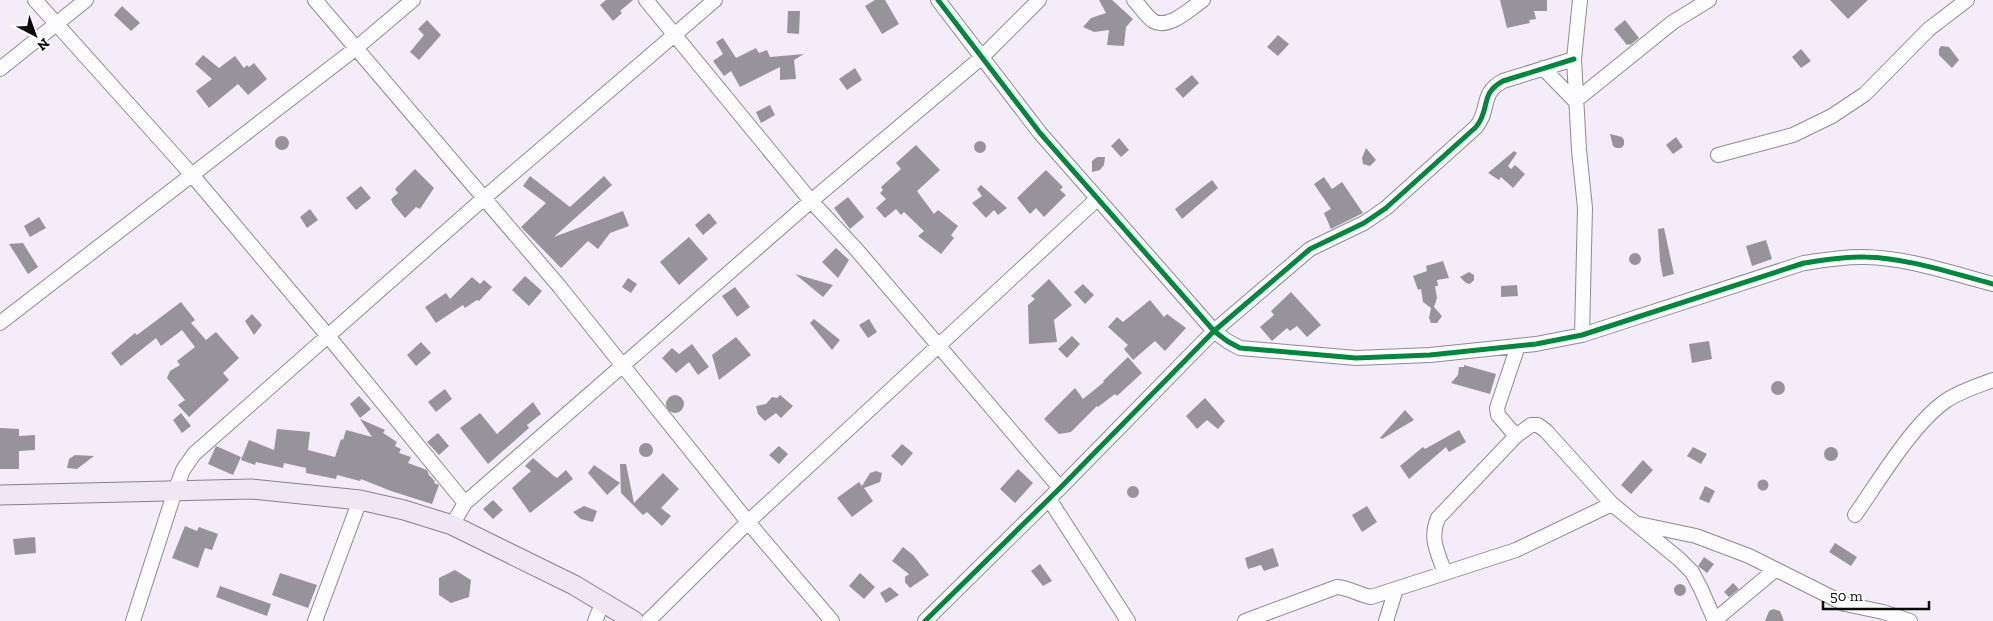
<svg xmlns="http://www.w3.org/2000/svg" width="1993" height="621" font-family="'Zilla Slab',serif">
<rect width="100%" height="100%" fill="#f4ecf9"/>
<path fill="#97939b" d="M606,0H633L620,11L622,13L613,21L600,5Z
M875,0H885L899,24L882,34L865,6Z
M1099,0H1112L1133,19L1126,27L1124,46L1107,45L1109,30L1094,32L1083,27L1091,18L1106,13Z
M1500,0H1547V11H1534L1536,19L1529,20L1530,23L1507,28Z
M1830,0H1868L1848,19Z
M122,6L140,23L131,31L114,15Z
M788,11H800L799,34L787,33Z
M427,20L441,35L419,60L410,52L424,35L418,29Z
M1625,20L1639,38L1630,45L1629,44L1627,45L1614,29Z
M1278,35L1289,44L1278,56L1267,47Z
M723,38L736,58L756,48L759,53L767,50L770,57L804,54L794,60L796,79L780,80V67L740,87L731,71L724,76L713,61L723,54L716,42Z
M1941,46L1949,47L1959,60L1952,68L1939,55V49Z
M1801,49L1811,61L1801,68L1792,57Z
M203,55L219,68L235,56L244,68L247,65L249,67L254,63L267,79L248,95L238,84L209,108L196,91L212,79L195,64Z
M855,68L862,80L847,90L839,79Z
M1192,75L1199,83L1183,98L1175,89Z
M770,105L775,115L761,123L756,112Z
M1610,134L1622,137L1624,140V145L1621,148H1616L1613,146Z
M275 143a7 7 0 1 1 14 0a7 7 0 1 1-14 0Z
M1676,137L1683,147L1673,154L1666,145Z
M1119,138L1129,150L1121,157L1111,146Z
M974 147a6 6 0 1 1 12 0a6 6 0 1 1-12 0Z
M916,145L940,170L917,191L934,214L938,210L958,226L951,235L954,238L941,254L918,236L924,231L904,212L901,215L896,209L885,218L876,208L886,199L880,193L883,190L881,187L901,169L896,163Z
M1366,148L1376,160L1370,166L1363,164L1362,158Z
M1514,151L1517,153L1508,166L1511,169L1515,165L1525,174L1513,188L1501,177L1499,180L1488,173Z
M1097,157H1105L1104,165L1100,170L1092,172V161Z
M415,169L434,188L420,209L416,207L405,218L393,204L391,199L398,193L395,189Z
M1046,170L1063,187L1060,190L1066,195L1044,217L1036,208L1030,214L1017,198Z
M530,176L570,207L604,176L612,185L554,237L623,211L629,226L610,233L598,249L588,241L561,268L521,227L546,203L523,186Z
M1324,177L1332,189L1342,182L1363,213L1331,229L1324,213L1331,209L1314,184Z
M1212,180L1218,188L1182,219L1175,209Z
M981,185L1007,208L998,215L994,210L986,218L972,203L982,196L977,189Z
M361,186L371,198L356,210L346,198Z
M848,197L864,217L850,229L834,208Z
M310,209L318,220L307,228L300,217Z
M709,213L717,223L703,235L695,225Z
M39,217L46,228L30,237L24,226Z
M1664,228L1674,274L1663,277L1660,261L1658,229Z
M689,237L708,259L679,285L660,262Z
M1766,240L1772,259L1752,266L1746,246Z
M23,243L38,267L28,274L9,244Z
M836,248L849,260L838,278L822,262Z
M1629 259a6 6 0 1 1 12 0a6 6 0 1 1-12 0Z
M1443,261L1449,278L1437,280L1438,286H1435L1437,298L1434,307L1442,316L1437,323H1431L1429,318L1431,308L1423,302L1421,289L1418,290L1413,276L1427,271L1426,266Z
M1469,272L1474,275V280L1470,284L1466,283L1460,277Z
M795,274L833,285L823,297Z
M525,276L542,291L529,306L512,290Z
M472,277L480,284L484,280L492,287L479,301L477,300L465,308L463,305L436,323L425,307L446,293L450,299Z
M628,278L637,284L631,293L622,287Z
M1049,279L1072,305L1054,320L1057,342L1029,344L1028,305L1035,299L1031,296Z
M1083,284L1094,295L1085,304L1074,292Z
M1517,285L1518,296L1501,297V286Z
M735,287L750,307L737,317L722,296Z
M1291,292L1321,325L1307,337L1297,326L1290,331L1287,328L1272,341L1260,327L1274,315L1271,311Z
M1150,300L1164,317L1167,314L1186,328L1165,351L1155,341L1133,360L1124,349L1128,345L1108,327L1117,317L1123,322Z
M181,302L195,320L191,323L206,340L216,332L239,358L223,373L229,380L189,417L178,405L185,400L167,378L170,371L180,365L177,361L195,347L182,330L161,346L156,338L121,366L111,353L135,333L137,335Z
M252,314L262,325L254,335L245,321Z
M814,319L840,340L832,350L810,323Z
M869,319L877,332L868,338L859,325Z
M1072,336L1080,344L1067,358L1058,349Z
M736,337L751,355L719,380L712,355Z
M1709,341L1712,359L1692,363L1689,344Z
M421,342L431,353L416,366L407,355Z
M692,344L709,367L698,375L689,362L676,373L662,358L672,348L679,354Z
M1128,357L1142,373L1117,396L1115,394L1098,407L1097,406L1071,432L1059,434L1044,419L1075,388L1083,399L1104,382L1103,381Z
M1464,365L1496,374L1490,394L1451,383L1458,375L1459,367H1464Z
M1771 388a7 7 0 1 1 14 0a7 7 0 1 1-14 0Z
M445,389L452,399L436,412L428,402Z
M780,395L793,406L781,418L776,413L765,421L758,414L756,406L766,404L772,397L777,398Z
M666 404a9 9 0 1 1 18 0a9 9 0 1 1-18 0Z
M359,396L371,409L360,418L350,404Z
M1205,398L1225,421L1218,429L1207,420L1197,429L1186,416Z
M533,402L541,414L527,425L529,428L488,464L460,428L480,413L497,434Z
M1405,410L1414,420L1382,439L1380,438Z
M181,413L191,426L182,433L173,420Z
M360,419L385,430L383,433L397,442L395,446L401,449L399,453L411,457L408,463L427,470L429,475L435,481L434,483L439,485L432,504L391,491L361,479L360,481L337,475L336,479L306,473V468L284,463L283,468L256,462L255,465L241,460L249,440L274,450L277,429L310,432L308,450L335,457L341,439L343,440L346,430L372,437Z
M0,428L19,429V436L35,435V450L19,451V469H0Z
M1459,430L1466,442L1449,452L1446,447L1409,479L1400,466L1423,447L1425,449Z
M438,433L449,446L439,455L427,442Z
M639 450a7 7 0 1 1 14 0a7 7 0 1 1-14 0Z
M902,444L913,453L902,466L891,456Z
M216,446L241,457L233,475L208,464Z
M779,446L788,454L779,464L769,455Z
M1693,447L1707,454L1701,464L1687,456Z
M1824 454a7 7 0 1 1 14 0a7 7 0 1 1-14 0Z
M75,455L94,456L77,469L67,468L69,459Z
M533,458L554,476L557,478L566,470L573,479L530,513L512,488L531,471L525,466Z
M1643,460L1653,470L1631,494L1621,485Z
M620,464H626L634,503L663,473L679,489L661,508L671,516L662,526L647,512L643,515L621,493Z
M594,465L620,483L607,495L588,473Z
M1018,469L1033,483L1015,503L1000,489Z
M876,471L882,473L880,482L864,488L873,501L852,517L837,498L859,482L862,486L870,473Z
M1757.5 485a5.5 5.5 0 1 1 11 0a5.5 5.5 0 1 1-11 0Z
M1705,486L1715,491L1709,503L1699,499Z
M1127 492a6 6 0 1 1 12 0a6 6 0 1 1-12 0Z
M493,500L503,510L493,519L483,509Z
M584,506L597,511L593,522L581,519L573,512Z
M1367,506L1377,522L1362,532L1352,515Z
M185,526L197,531L199,527L218,534L212,550L205,548L198,568L172,558Z
M35,537L36,553L15,555L13,539Z
M1835,543L1857,557L1851,566L1829,552Z
M903,547L913,555L929,575L910,588L905,582V577L909,574L892,561Z
M1273,548L1279,566L1264,571L1261,565L1248,569L1245,558Z
M1704,557L1714,564L1707,573L1698,566Z
M1040,564L1052,581L1043,586L1031,571Z
M455,570L471,580L469,597L451,603L439,595V578Z
M280,573L317,585L308,608L272,595Z
M860,573L875,587L864,599L849,586Z
M1733,583L1739,589L1729,597L1724,592Z
M1674 590a6 6 0 1 1 12 0a6 6 0 1 1-12 0Z
M220,586L271,604L267,616L216,597Z
M890,587L899,595L886,603L880,593Z
M1773,609L1780,611L1784,621H1765L1769,611Z"/>
<g fill="none" stroke-linecap="round" stroke-linejoin="round">
<g stroke="#8f8b91" stroke-width="16">
<path id="minor" d="M35,0L193,176L328,336L465,503L452,525
M315,0L559,286L748,522L832,621
M646,0L811,201L856,249L1060,488
M938,0L1040,133L1214,331L1227,341L1240,348L1356,358L1430,355L1536,344L1582,335L1804,263C1824,260 1844,256 1865,257C1908,258 1951,273 1993,284
M1134,0C1140,6 1146,16 1153,21C1169,30 1191,8 1203,0
M1580,0L1574,59L1579,150L1585,208L1582,335
M1543,68L1575,101L1673,22L1709,0
M0,69L86,0
M1718,155L1793,135L1832,116L1865,94L1929,29L1967,0
M0,323L355,49L413,0
M1516,436L1498,415L1497,408L1518,346
M1049,499L1128,621
M465,503L811,201L981,58L1039,0
M1855,515C1879,481 1913,423 1947,400C1961,391 1977,386 1993,380
M1639,524L1696,536L1749,556L1845,604L1883,612L1910,621
M1445,573C1438,553 1429,539 1438,518L1516,436L1531,425H1538L1546,431L1612,504L1679,559L1692,572L1701,589L1715,621
M1715,620L1775,570
M133,621L175,491L183,470L194,454L483,199L715,0
M315,621L360,500
M595,621L603,602
M648,621L748,522L1097,199
M925,621L1060,488L1214,331L1310,249L1364,223L1386,208L1476,127C1491,109 1479,94 1503,81L1574,59
M1245,621L1337,587C1350,588 1359,595 1371,597L1516,550L1612,504
M1386,621L1396,589"/>
</g>
<g stroke="#858288" stroke-width="21">
<path id="secondary" d="M0,495L251,489L360,500L404,510L452,525L574,585L634,621"/>
</g>
<use href="#minor" stroke="#fdfcfe" stroke-width="14"/>
<use href="#secondary" stroke="#f0e6f4" stroke-width="19"/>
<g stroke="#fff" stroke-width="8">
<path id="cycleway" d="M938,0L1040,133L1214,331L1227,341L1240,348L1356,358L1430,355L1536,344L1582,335L1804,263C1824,260 1844,256 1865,257C1908,258 1951,273 1993,284
M925,621L1060,488L1214,331L1310,249L1364,223L1386,208L1476,127C1491,109 1479,94 1503,81L1574,59"/>
</g>
<use href="#cycleway" stroke="#00873e" stroke-width="5"/>
</g>
<g transform="translate(35 35) rotate(139)" stroke="#ffffff" stroke-width="4" paint-order="stroke">
<path d="M0-4L9 19L0 12L-9 19Z" fill="#090909"/>
<text y="-8" font-size="14" font-weight="bold" text-anchor="middle" fill="#090909">N</text>
</g>
<path d="M1823 601v8h106v-8" fill="none" stroke="#090909" stroke-width="2.5"/>
<text x="1830" y="601" font-size="15" fill="#090909" stroke="#ffffff" stroke-width="4" paint-order="stroke">50 m</text>
</svg>
